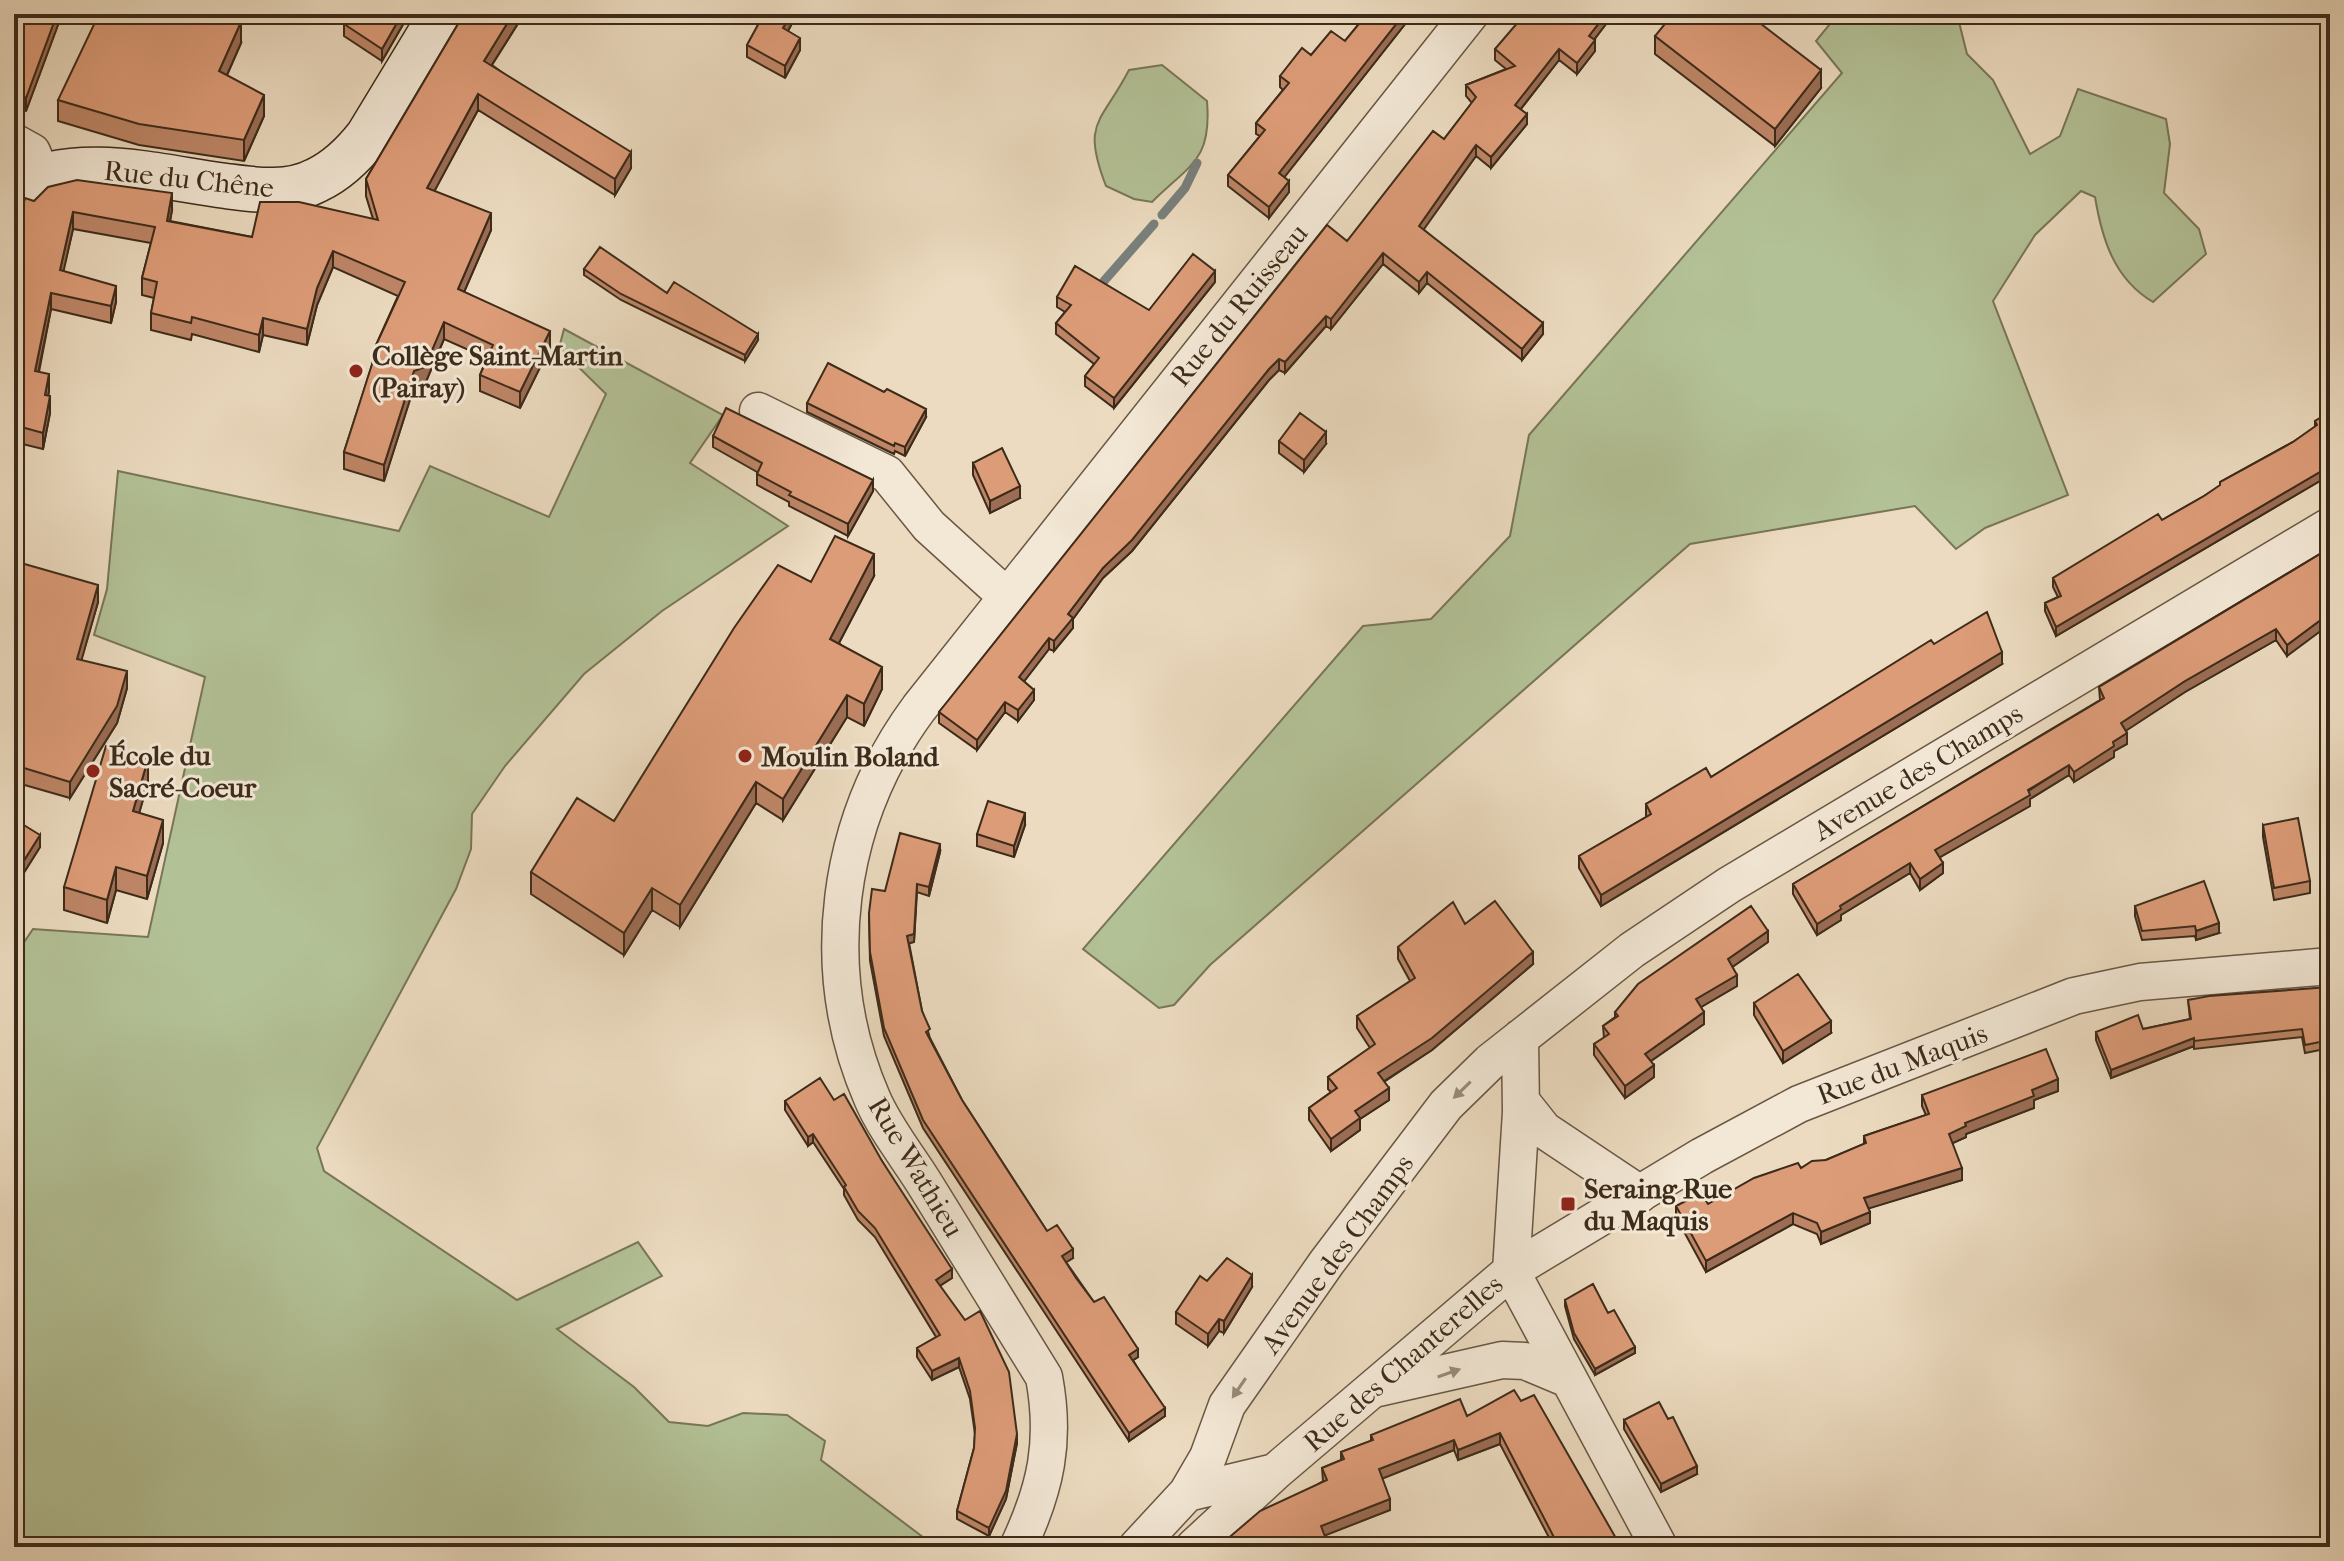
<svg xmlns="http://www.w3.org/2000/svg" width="2344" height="1561" font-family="'IM FELL French Canon',serif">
<rect width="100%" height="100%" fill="#ecdbc0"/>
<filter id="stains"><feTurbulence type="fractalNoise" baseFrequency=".0025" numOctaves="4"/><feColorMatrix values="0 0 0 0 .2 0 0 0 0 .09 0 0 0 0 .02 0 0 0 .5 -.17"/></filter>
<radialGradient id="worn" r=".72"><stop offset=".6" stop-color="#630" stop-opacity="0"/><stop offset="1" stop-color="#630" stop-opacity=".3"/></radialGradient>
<path fill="#b3c196" stroke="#787658" stroke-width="2" d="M1838,14H1957L1967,54L1993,80L2030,154L2060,136L2078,89L2166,119L2170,144L2164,193L2199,229L2206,254L2153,302C2114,279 2102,239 2095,197L2081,191L2035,235L1993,301L2068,495L1985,528L1956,549L1915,506L1690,544L1210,965L1174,1005L1159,1008L1083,949L1363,626L1431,619L1510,536L1529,435L1842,73L1816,41Z
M1162,65L1207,101C1212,161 1190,164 1152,202L1134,199L1106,186C1081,121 1101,124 1129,70Z
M564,329L723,415L690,463L788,526L662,611L584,674L505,766L472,814L471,849L456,889L317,1148L324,1171L517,1300L638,1242L662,1276L557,1329L634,1387L669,1422L708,1426L743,1413L787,1415L825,1441L821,1460L936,1547H14V957L33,929L148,937L205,677L94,635L107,589L118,471L399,531L430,466L549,517L606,394L559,348Z"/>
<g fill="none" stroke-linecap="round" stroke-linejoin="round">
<path stroke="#78807c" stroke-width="9" d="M1162,215L1185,188L1197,163
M1104,281L1154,224"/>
<g stroke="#695744" stroke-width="39">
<path id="minor" d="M14,142L32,152L41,174
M758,411L887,474L929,526L1006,596
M1521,1101L1544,1130L1640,1194
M1511,1271L1659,1547
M1511,1271L1521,1112L1520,1038
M1374,1389L1502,1360L1525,1361L1568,1379
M1187,1493L1208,1457L1227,1405L1327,1262L1446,1105L1490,1062L1632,950L1729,885L2330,526
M1018,1547C1046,1488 1056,1441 1044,1377C1005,1314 966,1250 926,1186C909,1158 885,1129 872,1098C816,969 836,820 919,708L1470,14
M1137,1547L1187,1493L1275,1472
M1194,1547L1275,1472L1511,1271L1702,1156L1799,1104L2074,996L2140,982L2330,966"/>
</g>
<g stroke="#3d2b1a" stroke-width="47">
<path id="secondary" d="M14,187C79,154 157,177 226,186C256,190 289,195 317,180C338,170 354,154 368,136L442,14"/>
</g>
<use href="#minor" stroke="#f3e8d6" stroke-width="36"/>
<use href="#secondary" stroke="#f3e8d6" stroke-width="44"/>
</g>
<path fill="#be8667" stroke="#3d2b1a" stroke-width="2" d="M20,14H62L26,111L14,106V29Z
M409,14L382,61L344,36V24Z
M464,14H524L492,65L631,168L615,195L478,110L434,191L491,230L464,292L550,347L520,408L480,391V375L487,358L444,339L425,384L414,387L384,481L344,469V452L372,365V354L398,296L333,267L317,305L307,345L263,335L259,352L192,334L191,340L151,330V313L154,298L142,295V278L151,243L73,229L63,271L116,302L111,323L51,309L39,372L49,391L48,396L50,413L43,449L14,442V222L34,201L172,210L170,221L252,237L373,219L366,196V179Z
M764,14H797L788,31L800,50L785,78L747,57V45Z
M1367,14H1413L1284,177L1289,192L1269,218L1228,186V175L1260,136L1256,134V123L1283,90L1280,87V76L1311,55L1345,41Z
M1606,24L1594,40L1595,51L1577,74L1559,60L1521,109L1527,124L1491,168L1476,156L1423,229L1543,334L1522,360L1427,283L1419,293L1383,264L1331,329L1326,326L1285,373L1279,370L1269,380L1132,551L1103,578L1073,619V628L1054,651L1049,649L1024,681L1034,700L1018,721L1005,712L977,750L939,723V712L1347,241L1444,139L1472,103L1466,96V85L1506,69L1495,60V49Z
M1655,36L1821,88L1775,146L1655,54Z
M241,43L227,75L264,116L244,161L139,145L58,121V100Z
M584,269L667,293L758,340L745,361L621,300L584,275Z
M1215,282L1114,408L1085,386V376L1094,364L1056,334V323L1065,312L1057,307V297L1149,310Z
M807,403L926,417L905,456L895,451L894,454L807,412Z
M2315,421L2330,475L2056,636L2045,611V603L2058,597L2053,587V578L2162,520L2204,496L2220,486V482L2293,442L2315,427Z
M713,436L873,491L848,536L789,506V502L757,485V472L713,447Z
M1279,441L1326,444L1304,472L1279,453Z
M973,463L1020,498L990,513L973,475Z
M2330,548L2287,656L2276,640L2185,692L2125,731L2127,744L2114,751V757L2074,782L2069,775L2030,799V806L1940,857L1943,873L1920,890L1910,873L1841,915V920L1817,935L1793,894V884L2100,700L2099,687Z
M14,561L98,602L81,660L127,688L117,723L70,798L14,782Z
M874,576L839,643L882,689L864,726L847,717L783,820L756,803L680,927L652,910L624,955L531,894V872L614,821L811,582Z
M1934,644L2002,664L1601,906L1579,868V856L1646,817V804L1711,777Z
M148,782L139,813L163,843L147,899L116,890L107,923L64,910V887Z
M14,819L40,847L18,882L14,879Z
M1025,825L1014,857L977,846V834Z
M2263,825L2310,881V893L2274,900L2263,837Z
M940,852L929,896L917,892L914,942L909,943L922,1011L930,1038L962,1100L1047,1231L1073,1258L1066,1262L1094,1302L1138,1357L1133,1360L1165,1416L1129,1441L923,1128L884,1036L870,961L869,913Z
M2135,906L2219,933L2196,940L2195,936L2142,940L2135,916Z
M1465,924L1533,964L1432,1050L1384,1082L1389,1100L1360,1119V1130L1331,1151L1309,1120V1108L1331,1092L1328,1089V1077L1370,1048L1357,1028V1016L1410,981L1398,959V947Z
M1768,942L1732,967L1737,986L1701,1007L1704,1024L1651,1061L1654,1077L1625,1098L1594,1055V1044L1604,1038L1603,1026L1615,1017V1012Z
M2330,987V1048L2305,1053L2302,1037L2194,1049V1046L2111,1078L2096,1040V1032L2143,1029L2190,1019L2188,1000Z
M1754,1003L1831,1033L1783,1063L1754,1015Z
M2058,1091L2034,1100V1108L1966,1134V1137L1952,1143L1962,1180L1868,1208L1870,1223L1821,1244L1817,1234L1793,1224L1706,1272L1676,1217V1206L1708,1204L1801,1168L1826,1160L1864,1144V1136L1926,1115L1922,1106V1095Z
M834,1100L882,1161L952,1278L940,1286L1017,1443L1006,1499L989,1536L957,1519V1511L974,1448L975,1434L970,1399L959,1367L932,1380L917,1357V1348L936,1337L875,1237L858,1220L844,1195V1189L813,1142L808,1146L785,1110V1101Z
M1207,1281L1252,1287L1224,1333L1219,1331L1208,1346L1176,1324V1312Z
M1565,1300L1608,1313L1635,1353L1595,1375L1574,1339L1565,1306Z
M1521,1401L1621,1547H1554L1500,1444L1458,1460L1454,1450L1382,1478L1390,1510L1325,1535L1218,1547L1323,1481L1322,1468L1341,1460V1452L1371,1441V1435L1467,1416Z
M1624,1420L1697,1474L1661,1492L1624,1429Z"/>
<path fill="#9b6d54" stroke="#3d2b1a" stroke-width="2" d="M57,14H62L26,111V98Z
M402,14H409L382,61V49Z
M513,14H524L484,77V61Z
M791,14H797L783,40V28Z
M1404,14H1413L1279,184V173Z
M1606,14V24L1589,46V36Z
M241,22V43L219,93V71Z
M800,38V50L785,78V66Z
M1595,40V51L1577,74V63Z
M1559,49V60L1515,116V105Z
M1821,70V88L1775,146V129Z
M478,94V110L427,205V188Z
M264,95V116L244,161V140Z
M1527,114V124L1491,168V157Z
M1476,145V156L1419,236V226Z
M631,152V168L615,195V179Z
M1289,181V192L1269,218V207Z
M172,193V210L167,237V221Z
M73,212V229L60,287V270Z
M491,213V230L458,306V289Z
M333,251V267L317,305L307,345V329L317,288Z
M1383,253V264L1331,329V319Z
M1215,271V282L1114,408V398Z
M1427,272V283L1419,293V282Z
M116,286V302L111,323V306Z
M51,293V309L35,388V371Z
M1326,316V326L1285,373V362Z
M263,318V335L259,352V335Z
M444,322V339L425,384L414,387L384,481V465L414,371Z
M1543,323V334L1522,360V349Z
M550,331V347L520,408V392Z
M758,334V340L745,361V355Z
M1279,359V370L1269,380L1132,551L1103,578L1073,619V628L1054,651V641L1068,614L1103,568L1269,369Z
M49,374V391L45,412V395Z
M50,396V413L43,449V433Z
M926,409V417L905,456V447Z
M1326,432V444L1304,472V460Z
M2330,466V475L2056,636V627Z
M873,480V491L848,536V524Z
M1020,486V498L990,513V501Z
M874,554V576L830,660V639Z
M98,585V602L77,676V659Z
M2330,613V624L2287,656V645Z
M2276,629V640L2185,692L2121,734V723L2185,681Z
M1049,638V649L1019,688V677Z
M2002,652V664L1601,906V895Z
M882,667V689L864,726V704Z
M127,671V688L117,723L70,798V782Z
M1034,690V700L1018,721V710Z
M847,695V717L783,820V799Z
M1005,702V712L977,750V740Z
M2127,733V744L2114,751V757L2074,782V772L2113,742Z
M148,759V782L133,835V811Z
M2069,765V775L2030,799V806L1935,860V850Z
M756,782V803L680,927V905Z
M1025,813V825L1014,857V846Z
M163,820V843L147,899V876Z
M40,835V847L18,882V870Z
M940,844V852L929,896V887Z
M1910,863V873L1841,915V920L1817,935V924L1840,906Z
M1943,863V873L1920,890V879Z
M116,867V890L107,923V900Z
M917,884L914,942L907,944V936Z
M652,888V910L624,955V933Z
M2219,923V933L2196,940V931Z
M1768,931V942L1728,970V959Z
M1533,952V964L1432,1050L1378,1085V1073Z
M1737,975V986L1696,1010V999Z
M1704,1012V1024L1645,1065V1054Z
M1831,1021V1033L1783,1063V1051Z
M2194,1038V1046L2111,1078V1070Z
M1654,1065V1077L1625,1098V1086Z
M2058,1079V1091L2034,1100V1108L1966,1134V1137L1949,1145V1134L1965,1123L2032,1090Z
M1389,1088V1100L1360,1119V1130L1331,1151V1139L1355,1111Z
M813,1134V1142L808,1146V1137Z
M1962,1168V1180L1864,1210V1198Z
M1870,1212V1223L1821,1244V1232Z
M1793,1213V1224L1706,1272V1261Z
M1073,1249V1258L1062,1265V1256Z
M952,1269V1278L936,1288V1280Z
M1252,1275V1287L1224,1333V1321Z
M1219,1319V1331L1208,1346V1334Z
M1635,1347V1353L1595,1375V1369Z
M1138,1349V1357L1129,1363V1355Z
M959,1358V1367L932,1380V1371Z
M1165,1408V1416L1129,1441V1433Z
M1500,1433V1444L1458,1460V1450Z
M1017,1434V1443L1006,1499L989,1536V1528Z
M1454,1440V1450L1379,1480V1469Z
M1697,1466V1474L1661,1492V1484Z
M1390,1499V1510L1321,1537V1526Z
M1572,1541V1547H1559Z"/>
<path fill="#dd9c78" stroke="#3d2b1a" stroke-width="2" d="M20,14H57L26,98L14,93V29Z
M99,14H224L241,22L219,71L264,95L244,140L139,124L58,100Z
M350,14H402L382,49L344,24Z
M464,14H513L484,61L631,152L615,179L478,94L427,188L491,213L458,289L550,331L520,392L480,375L493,345L444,322L425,367L414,371L384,465L344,452L375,355L372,354L405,282L333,251L317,288L307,329L263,318L259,335L192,317L191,323L151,313L157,282L142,278L155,227L73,212L60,270L116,286L111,306L51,293L35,371L49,374L45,395L50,396L43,433L14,425V222L21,214L25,198L34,201L48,187L77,180L172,193L167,221L252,237L260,202H299L378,220L366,179Z
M764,14H791L783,28L800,38L785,66L747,45Z
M1367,14H1404L1279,173L1289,181L1269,207L1228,175L1265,130L1256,123L1289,83L1280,76L1302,48L1311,55L1331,31L1345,41Z
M1525,14H1606L1589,36L1595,40L1577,63L1559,49L1515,105L1527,114L1491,157L1476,145L1419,226L1543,323L1522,349L1427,272L1419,282L1383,253L1331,319L1326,316L1285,362L1279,359L1269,369L1132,540L1103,568L1068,614L1073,618L1054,641L1049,638L1019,677L1034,690L1018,710L1005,702L977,740L939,712L1327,225L1347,241L1433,131L1444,139L1476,97L1466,85L1515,66L1495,49Z
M1673,14H1748L1821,70L1775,129L1655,36Z
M600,247L667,293L674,282L758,334L745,355L621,294L584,269Z
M1193,254L1215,271L1114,398L1085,376L1099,358L1056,323L1071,305L1057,297L1075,266L1149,310Z
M828,363L884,392L887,389L926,409L905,447L895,443L894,446L807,403Z
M726,408L873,480L848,524L789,495L791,492L757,474L762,463L713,436Z
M2330,412V466L2056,627L2045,603L2061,596L2053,578L2158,514L2162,520L2204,496L2220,485V482L2293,442L2317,425L2315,421Z
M1300,413L1326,432L1304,460L1279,441Z
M1002,448L1020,486L990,501L973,463Z
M835,536L874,554L830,639L882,667L864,704L847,695L783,799L756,782L680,905L652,888L624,933L531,872L577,798L614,821L734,628L778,565L811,582Z
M2330,548V613L2287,645L2276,629L2185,681L2121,723L2127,733L2113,742L2114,746L2074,772L2069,765L2028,790L2030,795L1935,850L1943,863L1920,879L1910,863L1840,906L1841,909L1817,924L1793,884L2104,698L2099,687Z
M14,561L98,585L77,659L127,671L117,706L70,782L14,765Z
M1987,612L2002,652L1601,895L1579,856L1651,814L1646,804L1706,768L1711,777L1931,640L1934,644Z
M106,746L148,759L133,811L163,820L147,876L116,867L107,900L64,887Z
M988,801L1025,813L1014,846L977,834Z
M2298,818L2310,881L2274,888L2263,825Z
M14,819L40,835L18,870L14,867Z
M900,833L940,844L929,887L917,884L914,934L907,936L922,1011L930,1029L926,1032L962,1100L1047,1231L1057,1225L1073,1249L1062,1256L1076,1278L1094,1302L1104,1297L1138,1349L1129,1355L1165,1408L1129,1433L923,1120L884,1028L870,952L869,913L872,889L885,891Z
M2204,881L2219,923L2196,931L2195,926L2142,931L2135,906Z
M1495,901L1533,952L1432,1038L1378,1073L1389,1088L1355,1111L1360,1118L1331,1139L1309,1108L1337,1088L1328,1077L1375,1044L1357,1016L1415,978L1398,947L1453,902L1465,924Z
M1751,906L1768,931L1728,959L1737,975L1696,999L1704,1012L1645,1054L1654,1065L1625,1086L1594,1044L1609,1034L1603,1026L1618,1016L1615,1012L1638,984Z
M1798,974L1831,1021L1783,1051L1754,1003Z
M2330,987V1040L2305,1045L2302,1029L2194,1041V1038L2111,1070L2096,1032L2138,1015L2143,1029L2191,1019L2188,1000L2209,996Z
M2046,1049L2058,1079L2032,1090L2034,1096L1965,1123L1966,1126L1949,1134L1962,1168L1864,1198L1870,1212L1821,1232L1817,1223L1793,1213L1706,1261L1676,1206L1701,1193L1708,1204L1754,1178L1798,1163L1801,1168L1812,1161L1826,1160L1866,1143L1864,1136L1929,1114L1922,1095Z
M820,1078L834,1100L844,1094L882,1161L952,1269L936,1280L965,1320L980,1311L1009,1372L1017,1434L1006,1491L989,1528L957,1511L974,1448L975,1428L970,1391L959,1358L932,1371L917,1348L940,1335L875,1228L858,1211L844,1187L846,1185L813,1134L808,1137L785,1101Z
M1227,1258L1252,1275L1224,1321L1219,1319L1208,1334L1176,1312L1200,1276L1207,1281Z
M1593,1284L1608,1313L1614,1310L1635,1347L1595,1369L1574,1333L1565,1300Z
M1514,1390L1521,1401L1534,1395L1621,1547H1576L1572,1541L1559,1547L1500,1433L1458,1450L1454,1440L1379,1469L1390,1499L1321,1526L1329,1547H1218L1260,1511L1327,1480L1322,1468L1344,1459L1341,1452L1373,1440L1371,1435L1460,1399L1467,1416Z
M1659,1402L1668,1419L1673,1417L1697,1466L1661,1484L1624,1420Z"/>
<defs><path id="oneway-solid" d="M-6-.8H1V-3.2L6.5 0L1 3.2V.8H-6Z" transform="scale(2)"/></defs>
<g fill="#988a78">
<use href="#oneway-solid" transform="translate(1462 1090) rotate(136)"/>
<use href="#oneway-solid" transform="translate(1449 1373) rotate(-19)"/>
<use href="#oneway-solid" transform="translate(1239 1388) rotate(124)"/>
</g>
<g fill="#8f2418" stroke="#f3e8d6" stroke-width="3">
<circle cx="356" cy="371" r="8"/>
<circle cx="745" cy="756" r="8"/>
<circle cx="93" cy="771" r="8"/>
<rect x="1560" y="1196" width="16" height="16" rx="4"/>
</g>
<g text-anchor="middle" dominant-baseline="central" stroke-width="6" stroke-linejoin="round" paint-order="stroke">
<g font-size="28" fill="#3d2b1a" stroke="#f3e8d6">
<text transform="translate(189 179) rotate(6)">Rue du Chêne</text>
<text transform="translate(1239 305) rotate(-51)">Rue du Ruisseau</text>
<text transform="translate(1918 772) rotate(-31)">Avenue des Champs</text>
<text transform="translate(1902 1064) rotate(-21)">Rue du Maquis</text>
<text transform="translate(916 1167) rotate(59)">Rue Wathieu</text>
<text transform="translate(1337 1254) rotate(-54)">Avenue des Champs</text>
<text transform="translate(1403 1363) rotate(-41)">Rue des Chanterelles</text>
</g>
<g font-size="28" font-weight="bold" fill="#3d2b1a" stroke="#f3e8d6" text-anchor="start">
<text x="372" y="355">Collège Saint-Martin<tspan x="372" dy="32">(Pairay)</tspan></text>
<text x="109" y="755">École du<tspan x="109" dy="32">Sacré-Coeur</tspan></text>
<text x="761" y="756">Moulin Boland</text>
<text x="1584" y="1188">Seraing Rue<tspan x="1584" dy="32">du Maquis</tspan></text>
</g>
</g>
<rect width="2344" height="1561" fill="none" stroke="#ecdbc0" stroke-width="48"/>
<rect x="16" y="16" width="2312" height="1529" fill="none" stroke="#3d2b1a" stroke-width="4"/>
<rect x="24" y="24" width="2296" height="1513" fill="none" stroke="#3d2b1a" stroke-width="2"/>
<rect width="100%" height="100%" filter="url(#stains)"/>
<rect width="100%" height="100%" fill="url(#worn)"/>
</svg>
